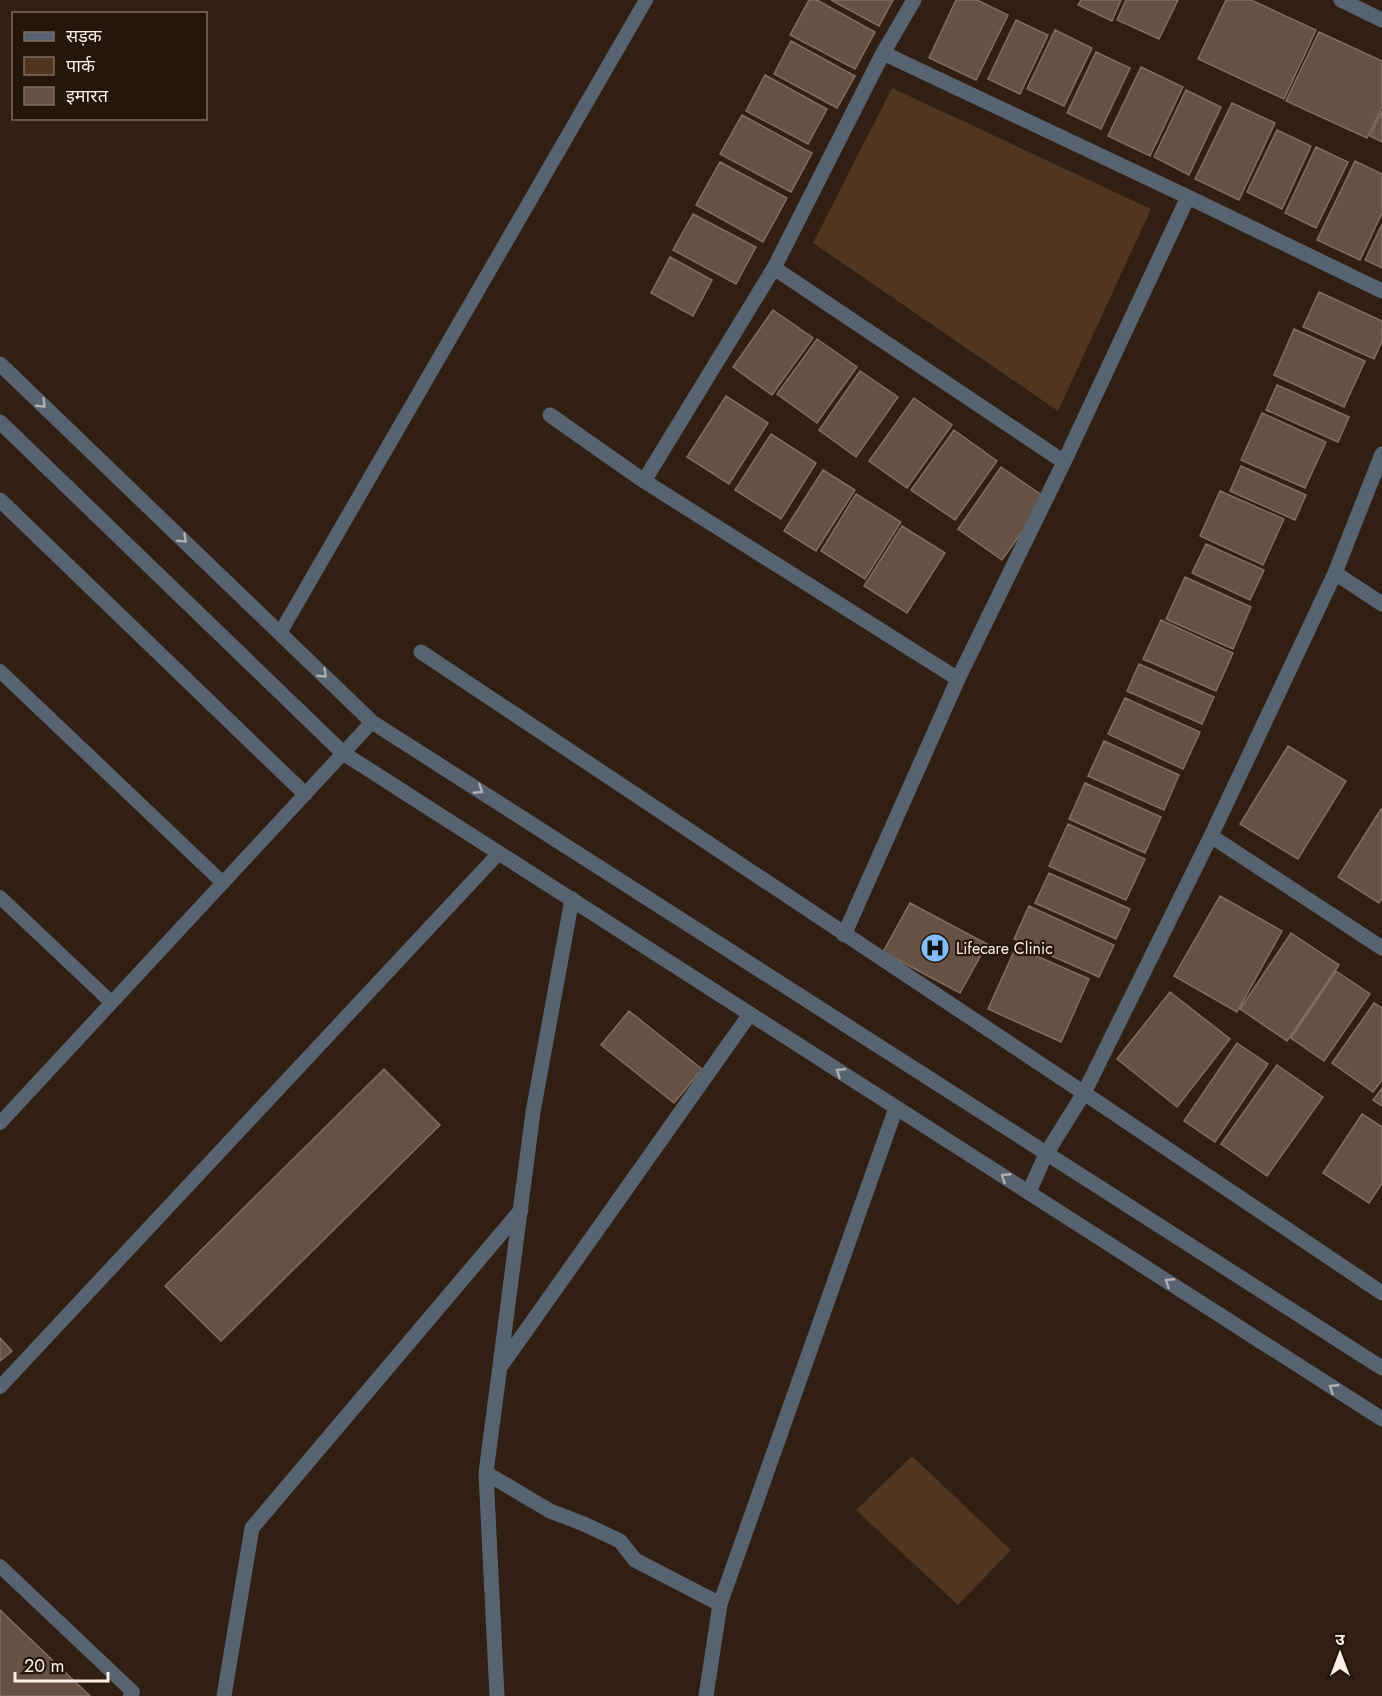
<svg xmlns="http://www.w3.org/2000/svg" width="1382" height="1696" font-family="Jost,'Noto Sans Devanagari',sans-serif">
<rect width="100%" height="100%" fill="#301f12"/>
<path fill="#52351e" d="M892,88L1151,209L1058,411L813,243Z
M912,1456L1011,1550L958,1605L856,1510Z"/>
<path fill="#655244" stroke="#826d5f" stroke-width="1.5" d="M809,0H817L875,32L855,69L790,35Z
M831,0H893L879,26Z
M956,0H977L1008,15L976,80L929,58Z
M1081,0H1121L1112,21L1078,5Z
M1126,0H1178L1159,39L1117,20Z
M1226,0H1251L1316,30L1284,99L1198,59Z
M1016,20L1048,35L1020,94L988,79Z
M1055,30L1092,48L1064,106L1027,89Z
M1319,32L1382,61V107L1367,138L1286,101Z
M791,41L855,76L837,108L774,74Z
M1096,52L1130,68L1101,129L1067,113Z
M1141,67L1183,87L1150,156L1108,136Z
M765,75L827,109L808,144L746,111Z
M1186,90L1221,107L1189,175L1154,157Z
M1232,103L1275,123L1239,200L1195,179Z
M1382,111V142L1370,136Z
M742,115L812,153L791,192L720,154Z
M1277,130L1311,146L1282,209L1247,192Z
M1316,147L1348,162L1316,228L1285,213Z
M1355,161L1382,174V213L1360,260L1317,240Z
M720,162L787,198L763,242L696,205Z
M693,214L756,247L736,284L673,250Z
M1382,224V268L1365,260Z
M670,257L712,280L693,316L651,293Z
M1319,292L1382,321V341L1374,359L1303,327Z
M773,310L813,338L772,395L733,367Z
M1294,329L1365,361L1344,407L1274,375Z
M817,339L857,367L817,423L777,394Z
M860,371L898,397L856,457L819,430Z
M1277,385L1349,417L1338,442L1266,410Z
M726,396L768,423L729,484L687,457Z
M914,398L952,425L907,488L869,461Z
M1262,413L1326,442L1305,488L1241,460Z
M954,430L997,461L955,520L911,490Z
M771,434L816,463L781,519L735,490Z
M1241,466L1306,495L1295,520L1230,491Z
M1001,467L1046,498L1002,560L958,529Z
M823,470L855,490L816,551L784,531Z
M1220,491L1284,519L1263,565L1200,536Z
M856,494L901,522L865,579L821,551Z
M902,526L945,553L907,613L864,586Z
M1206,544L1264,570L1250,600L1192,573Z
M1185,577L1251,607L1233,649L1166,619Z
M1161,620L1233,653L1216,691L1143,659Z
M1139,664L1214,697L1202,724L1127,691Z
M1125,698L1200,732L1183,769L1108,734Z
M1104,741L1179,775L1164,810L1088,776Z
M1288,746L1346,781L1298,859L1240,824Z
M1085,783L1161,817L1145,853L1069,819Z
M1381,809L1382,810V898L1379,903L1338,877Z
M1068,824L1145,859L1126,900L1049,866Z
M1049,873L1130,909L1116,939L1035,903Z
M1220,896L1282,931L1237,1012L1174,976Z
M910,903L987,944L960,993L883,952Z
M1029,906L1114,945L1099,977L1014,939Z
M1291,933L1339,965L1287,1041L1240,1009Z
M1016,947L1089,979L1061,1042L988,1009Z
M1336,971L1370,994L1324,1061L1291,1038Z
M1170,992L1230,1039L1177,1107L1117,1059Z
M1374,1003L1382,1008V1080L1373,1092L1332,1063Z
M629,1011L702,1069L674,1103L601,1045Z
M1237,1043L1268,1064L1215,1142L1184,1121Z
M1277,1065L1323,1097L1267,1176L1221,1144Z
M384,1069L440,1125L221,1341L165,1286Z
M1382,1088V1106L1373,1100Z
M1362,1114L1382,1127V1183L1369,1203L1323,1173Z
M0,1338L12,1351L0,1361Z
M0,1610L90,1696H0Z"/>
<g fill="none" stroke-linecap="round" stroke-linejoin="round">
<path stroke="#576370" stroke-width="14" d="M280,633L646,0
M0,671L223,883
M0,897L111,1002
M0,1123L372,722
M0,1387L499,853
M0,1566L133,1692L130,1696"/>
<path stroke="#576370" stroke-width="15" d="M1341,0L1382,20
M883,53L1188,197L1382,291
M774,268L1064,462
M550,415L644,481L958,679
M644,481L774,268L883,53L914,0
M0,500L305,794
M1335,573L1382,604
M421,652L1084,1093L1382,1293
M1211,836L1382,948
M844,935L958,679L1064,462L1188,197
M1029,1192L1046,1154L1084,1093L1211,836L1335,573L1382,454
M501,1366L750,1014
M486,1473L550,1511L584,1524L620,1541L635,1560L720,1604
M224,1696L252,1528L521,1210
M497,1696L486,1473L533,1112L572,899
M706,1696L720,1604L896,1108"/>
<path stroke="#576370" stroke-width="15" d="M0,364L372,722L1382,1368
M0,422L343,753L1382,1419"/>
</g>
<defs><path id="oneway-chevron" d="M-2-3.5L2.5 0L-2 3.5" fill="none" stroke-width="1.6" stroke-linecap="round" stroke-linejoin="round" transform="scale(1.5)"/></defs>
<g stroke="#b1afb1">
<use href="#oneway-chevron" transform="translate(42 404) rotate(44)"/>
<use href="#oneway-chevron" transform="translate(183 539) rotate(44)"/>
<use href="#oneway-chevron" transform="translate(323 674) rotate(44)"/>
<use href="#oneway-chevron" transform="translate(479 790) rotate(33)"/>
<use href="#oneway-chevron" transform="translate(840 1072) rotate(-147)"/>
<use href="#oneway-chevron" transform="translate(1005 1177) rotate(-147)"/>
<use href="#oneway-chevron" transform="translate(1169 1282) rotate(-147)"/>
<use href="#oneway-chevron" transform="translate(1333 1388) rotate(-147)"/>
</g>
<defs>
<g id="hospital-disc" transform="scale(1.5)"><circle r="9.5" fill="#82bcfa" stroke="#261609"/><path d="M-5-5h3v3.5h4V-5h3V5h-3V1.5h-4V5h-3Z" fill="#111"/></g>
</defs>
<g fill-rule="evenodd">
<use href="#hospital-disc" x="935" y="948"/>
</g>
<g text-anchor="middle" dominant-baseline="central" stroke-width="4.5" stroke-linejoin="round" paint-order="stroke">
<g font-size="16" fill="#faeee6" stroke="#261609" text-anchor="start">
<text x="956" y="948">Lifecare Clinic</text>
</g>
</g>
<rect x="12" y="12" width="195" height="108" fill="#261609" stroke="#7b6c61" stroke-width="1.5"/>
<rect x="24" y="32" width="30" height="9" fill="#576370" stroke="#7b6c61" stroke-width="1.5"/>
<text x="66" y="42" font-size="18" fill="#faeee6">सड़क</text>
<rect x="24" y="57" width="30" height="18" fill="#52351e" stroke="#7b6c61" stroke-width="1.5"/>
<text x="66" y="72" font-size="18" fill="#faeee6">पार्क</text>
<rect x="24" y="87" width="30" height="18" fill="#655244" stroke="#7b6c61" stroke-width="1.5"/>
<text x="66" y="102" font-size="18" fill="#faeee6">इमारत</text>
<g transform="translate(1340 1654)" stroke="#261609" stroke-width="4.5" paint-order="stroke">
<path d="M0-4.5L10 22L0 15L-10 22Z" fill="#faeee6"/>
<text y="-9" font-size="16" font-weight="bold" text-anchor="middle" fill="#faeee6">उ</text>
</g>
<path d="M15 1672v9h93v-9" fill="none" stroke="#faeee6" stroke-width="3"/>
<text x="24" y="1672" font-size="18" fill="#faeee6" stroke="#261609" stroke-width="4.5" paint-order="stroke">20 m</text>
</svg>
